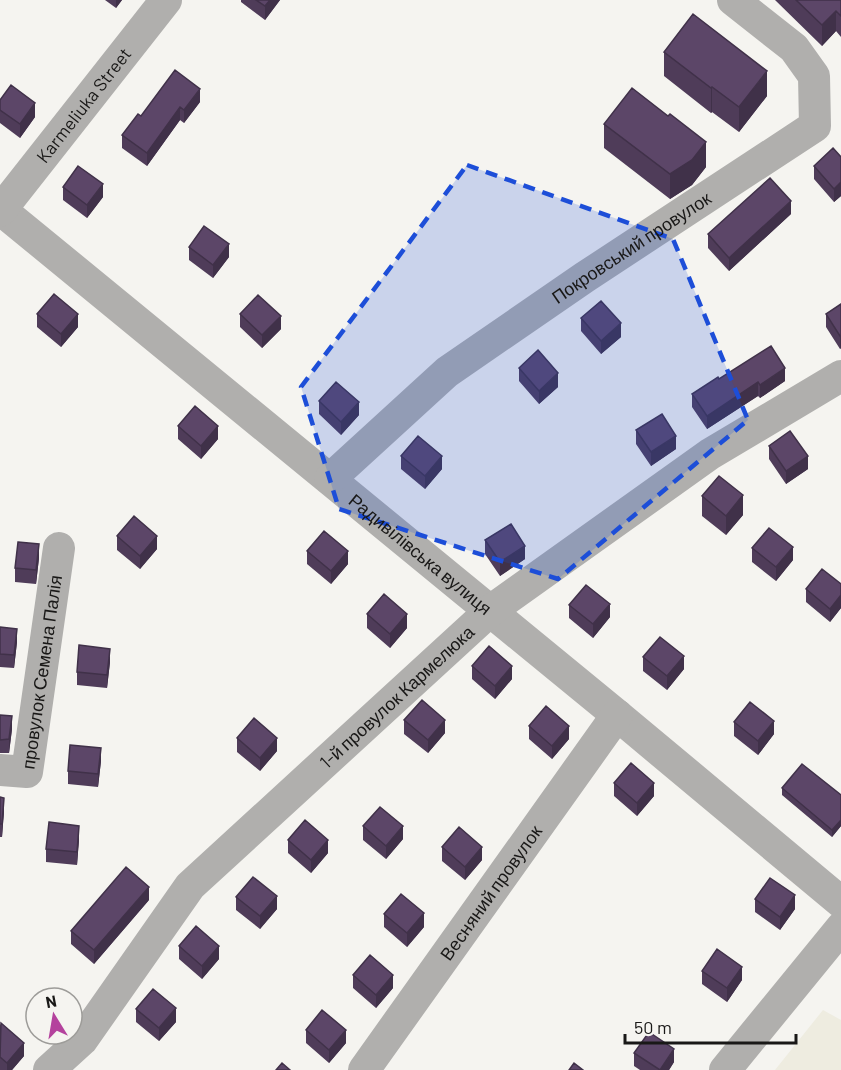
<svg xmlns="http://www.w3.org/2000/svg" width="841" height="1070" font-family="Barlow,sans-serif">
<rect width="100%" height="100%" fill="#f5f4f0"/>
<path fill="#eeece0" d="M823,1010L841,1020V1070H775Z"/>
<g fill="none" stroke-linecap="round" stroke-linejoin="round">
<g stroke="#b0afad" stroke-width="32">
<path id="s1" d="M0,209L617,715L841,902"/>
<path id="s2" d="M0,211L166,0"/>
<path id="s3" d="M330,479L447,372L585,277L815,126L814,76L794,48L733,0"/>
<path id="s4" d="M0,770L27,772L59,548"/>
<path id="s5" d="M49,1070L82,1040L190,886L490,611L710,454L841,376"/>
<path id="s6" d="M364,1070L617,715"/>
<path d="M725,1070L841,928"/>
</g>
</g>
<path fill="#4f3c59" d="M105,0H122L116,8Z
M241,0H280L265,20L241,2Z
M775,0H841V37L836,31L822,46Z
M664,52L767,96L739,132L712,112L711,113L664,76Z
M0,100L35,117L20,138L0,123Z
M200,102L184,123L180,120L147,166L122,148V135L141,116Z
M604,124L706,167L692,185L670,199L604,148Z
M841,157V196L834,202L814,179V166Z
M63,187L103,197L87,218L63,200Z
M791,214L729,271L708,248V234Z
M189,247L229,257L213,278L189,260Z
M841,304V348L840,349L826,327V314Z
M37,314L78,327L61,347L37,327Z
M240,314L281,329L262,348L240,327Z
M581,318L621,337L601,354L581,331Z
M519,368L558,387L539,404L519,381Z
M719,379L785,381L760,398L758,396L707,429L692,407V394Z
M319,401L359,415L341,435L319,414Z
M178,426L218,439L201,459L178,439Z
M636,430L676,449L651,466L636,444Z
M769,446L808,469L786,484L769,459Z
M401,456L442,469L425,489L401,469Z
M702,496L743,515L726,535L702,516Z
M117,536L157,549L140,569L117,550Z
M485,540L525,559L500,576L485,554Z
M752,548L793,560L776,581L752,562Z
M307,551L348,564L331,584L307,564Z
M39,558L36,584L15,582V568Z
M841,584V608L830,622L806,602V589Z
M569,605L610,617L593,638L569,618Z
M367,614L407,628L390,648L367,628Z
M0,627L17,642L14,668L0,667Z
M643,657L684,669L667,690L643,671Z
M110,662L107,688L77,685V672Z
M472,666L512,679L495,699L472,679Z
M0,715L12,729L9,753H0Z
M404,720L445,733L428,753L404,734Z
M734,722L774,734L758,755L734,736Z
M529,726L569,739L552,759L529,739Z
M237,738L277,751L260,771L237,752Z
M101,761L98,787L68,784V771Z
M614,783L654,796L637,816L614,796Z
M782,788L841,795V826L832,837L782,795Z
M0,797L4,811L2,837H0Z
M363,826L403,839L386,859L363,840Z
M79,839L77,865L46,862V849Z
M288,840L328,853L311,873L288,853Z
M442,847L482,860L465,880L442,861Z
M236,897L277,909L260,929L236,910Z
M755,899L795,909L780,930L755,912Z
M149,900L94,964L71,944V931Z
M384,914L424,927L407,947L384,927Z
M179,946L219,959L202,979L179,959Z
M702,971L742,980L727,1002L702,984Z
M353,975L393,988L376,1008L353,988Z
M136,1009L176,1022L159,1041L136,1022Z
M0,1024L24,1056L12,1070H0Z
M306,1030L346,1043L329,1063L306,1043Z
M634,1053L674,1062L669,1070H640L634,1066Z"/>
<path fill="#403149" d="M116,0H122L116,8Z
M270,0H280L265,20V6Z
M836,11V31L822,46V25Z
M767,71V96L739,132V107Z
M712,87V112L711,113V88Z
M200,89V102L184,123V110Z
M35,103V117L20,138V124Z
M180,107V120L147,166V153Z
M706,142V167L692,185L670,199V174Z
M841,182V196L834,202V189Z
M103,184V197L87,218V205Z
M791,201V214L729,271V258Z
M229,244V257L213,278V265Z
M78,314V327L61,347V334Z
M281,316V329L262,348V335Z
M621,323V337L601,354V341Z
M841,335V348L840,349V336Z
M785,368V381L760,398V385Z
M558,373V387L539,404V391Z
M758,382V396L707,429V416Z
M359,402V415L341,435V422Z
M218,426V439L201,459V446Z
M676,436V449L651,466V452Z
M442,456V469L425,489V476Z
M808,456V469L786,484V471Z
M743,495V515L726,535V516Z
M157,536V549L140,569V556Z
M39,544V558L36,584V570Z
M525,546V559L500,576V562Z
M793,547V560L776,581V567Z
M348,551V564L331,584V571Z
M841,595V608L830,622V609Z
M610,604V617L593,638V624Z
M407,614V628L390,648V634Z
M17,629V642L14,668V655Z
M110,649V662L107,688V675Z
M684,656V669L667,690V676Z
M512,666V679L495,699V686Z
M12,716V729L9,753V739Z
M445,720V733L428,753V740Z
M774,721V734L758,755V741Z
M569,726V739L552,759V746Z
M277,738V751L260,771V758Z
M101,748V761L98,787V774Z
M654,783V796L637,816V803Z
M4,798V811L2,837V824Z
M841,820V826L832,837V830Z
M79,826V839L77,865V852Z
M403,826V839L386,859V846Z
M328,840V853L311,873V860Z
M482,847V860L465,880V867Z
M149,887V900L94,964V950Z
M795,895V909L780,930V917Z
M277,896V909L260,929V916Z
M424,913V927L407,947V933Z
M219,946V959L202,979V966Z
M742,967V980L727,1002V988Z
M393,975V988L376,1008V995Z
M176,1008V1022L159,1041V1028Z
M346,1030V1043L329,1063V1050Z
M24,1043V1056L12,1070H7V1063Z
M674,1049V1062L669,1070H660Z"/>
<path fill="#5c4668" stroke="#403149" stroke-width="1.5" d="M256,0H270L265,6Z
M796,0H841V16L836,11L822,25Z
M693,14L767,71L739,107L712,87L711,88L664,52Z
M175,70L200,89L184,110L180,107L147,153L122,135L138,114L141,116Z
M11,85L35,103L20,124L0,110V100Z
M632,88L668,116L670,114L706,142L692,160L670,174L604,124Z
M833,148L841,157V182L834,189L814,166Z
M78,166L103,184L87,205L63,187Z
M770,178L791,201L729,258L708,234Z
M204,226L229,244L213,265L189,247Z
M54,294L78,314L61,334L37,314Z
M258,295L281,316L262,335L240,314Z
M601,301L621,323L601,341L581,318Z
M841,304V335L840,336L826,314Z
M771,346L785,368L760,385L758,382L707,416L692,394L718,377L719,379Z
M538,350L558,373L539,391L519,368Z
M336,382L359,402L341,422L319,401Z
M195,406L218,426L201,446L178,426Z
M662,414L676,436L651,452L636,430Z
M790,431L808,456L786,471L769,446Z
M418,436L442,456L425,476L401,456Z
M719,476L743,495L726,516L702,496Z
M134,516L157,536L140,556L117,536Z
M511,524L525,546L500,562L485,540Z
M769,528L793,547L776,567L752,548Z
M324,531L348,551L331,571L307,551Z
M18,542L39,544L36,570L15,568Z
M822,569L841,584V595L830,609L806,589Z
M586,585L610,604L593,624L569,605Z
M384,594L407,614L390,634L367,614Z
M0,627L17,629L14,655L0,654Z
M660,637L684,656L667,676L643,657Z
M79,645L110,649L107,675L77,672Z
M489,646L512,666L495,686L472,666Z
M422,700L445,720L428,740L404,720Z
M750,702L774,721L758,741L734,722Z
M546,706L569,726L552,746L529,726Z
M0,715L12,716L9,739L0,740Z
M254,718L277,738L260,758L237,738Z
M70,745L101,748L98,774L68,771Z
M631,763L654,783L637,803L614,783Z
M802,764L841,795V820L832,830L782,788Z
M0,797L4,798L2,824H0Z
M380,807L403,826L386,846L363,826Z
M305,820L328,840L311,860L288,840Z
M49,822L79,826L77,852L46,849Z
M459,827L482,847L465,867L442,847Z
M126,867L149,887L94,950L71,931Z
M253,877L277,896L260,916L236,897Z
M770,878L795,895L780,917L755,899Z
M401,894L424,913L407,933L384,914Z
M196,926L219,946L202,966L179,946Z
M717,949L742,967L727,988L702,971Z
M370,955L393,975L376,995L353,975Z
M153,989L176,1008L159,1028L136,1009Z
M322,1010L346,1030L329,1050L306,1030Z
M1,1023L24,1043L7,1063L0,1057Z
M649,1032L674,1049L660,1070L634,1053Z
M282,1063L290,1070H276Z
M574,1063L583,1070H569Z"/>
<path fill="#1d4ed8" fill-opacity="0.2" stroke="#1d4ed8" stroke-width="4.5" stroke-dasharray="12 8" stroke-linejoin="round" d="M467,165L673,239L748,420L558,579L339,509L301,387Z"/>
<g text-anchor="middle" dominant-baseline="central" stroke-width="6" stroke-linejoin="round" paint-order="stroke">
<g font-size="18" fill="#191817" stroke="#f5f4f0">
<text stroke="none"><textPath href="#s2" startOffset="135">Karmeliuka Street</textPath></text>
<text stroke="none"><textPath href="#s3" startOffset="381">Покровський провулок</textPath></text>
<text stroke="none"><textPath href="#s1" startOffset="544">Радивілівська вулиця</textPath></text>
<text stroke="none"><textPath href="#s4" startOffset="128">провулок Семена Палія</textPath></text>
<text stroke="none"><textPath href="#s5" startOffset="513">1-й провулок Кармелюка</textPath></text>
<text stroke="none"><textPath href="#s6" startOffset="218">Весняний провулок</textPath></text>
</g>
</g>
<g transform="translate(54 1016) rotate(349)"><circle r="28" fill="#f5f4f0" stroke="#9d9c99" stroke-width="1.5"/>
<path d="M0-4.5L10 22L0 15L-10 22Z" fill="#b4429d"/>
<text y="-9" font-size="16" font-weight="bold" text-anchor="middle" fill="#191817">N</text>
</g>
<path d="M625 1034v9h171v-9" fill="none" stroke="#191817" stroke-width="3"/>
<text x="634" y="1034" font-size="18" fill="#191817" stroke="#f5f4f0" stroke-width="4.5" paint-order="stroke">50 m</text>
</svg>
